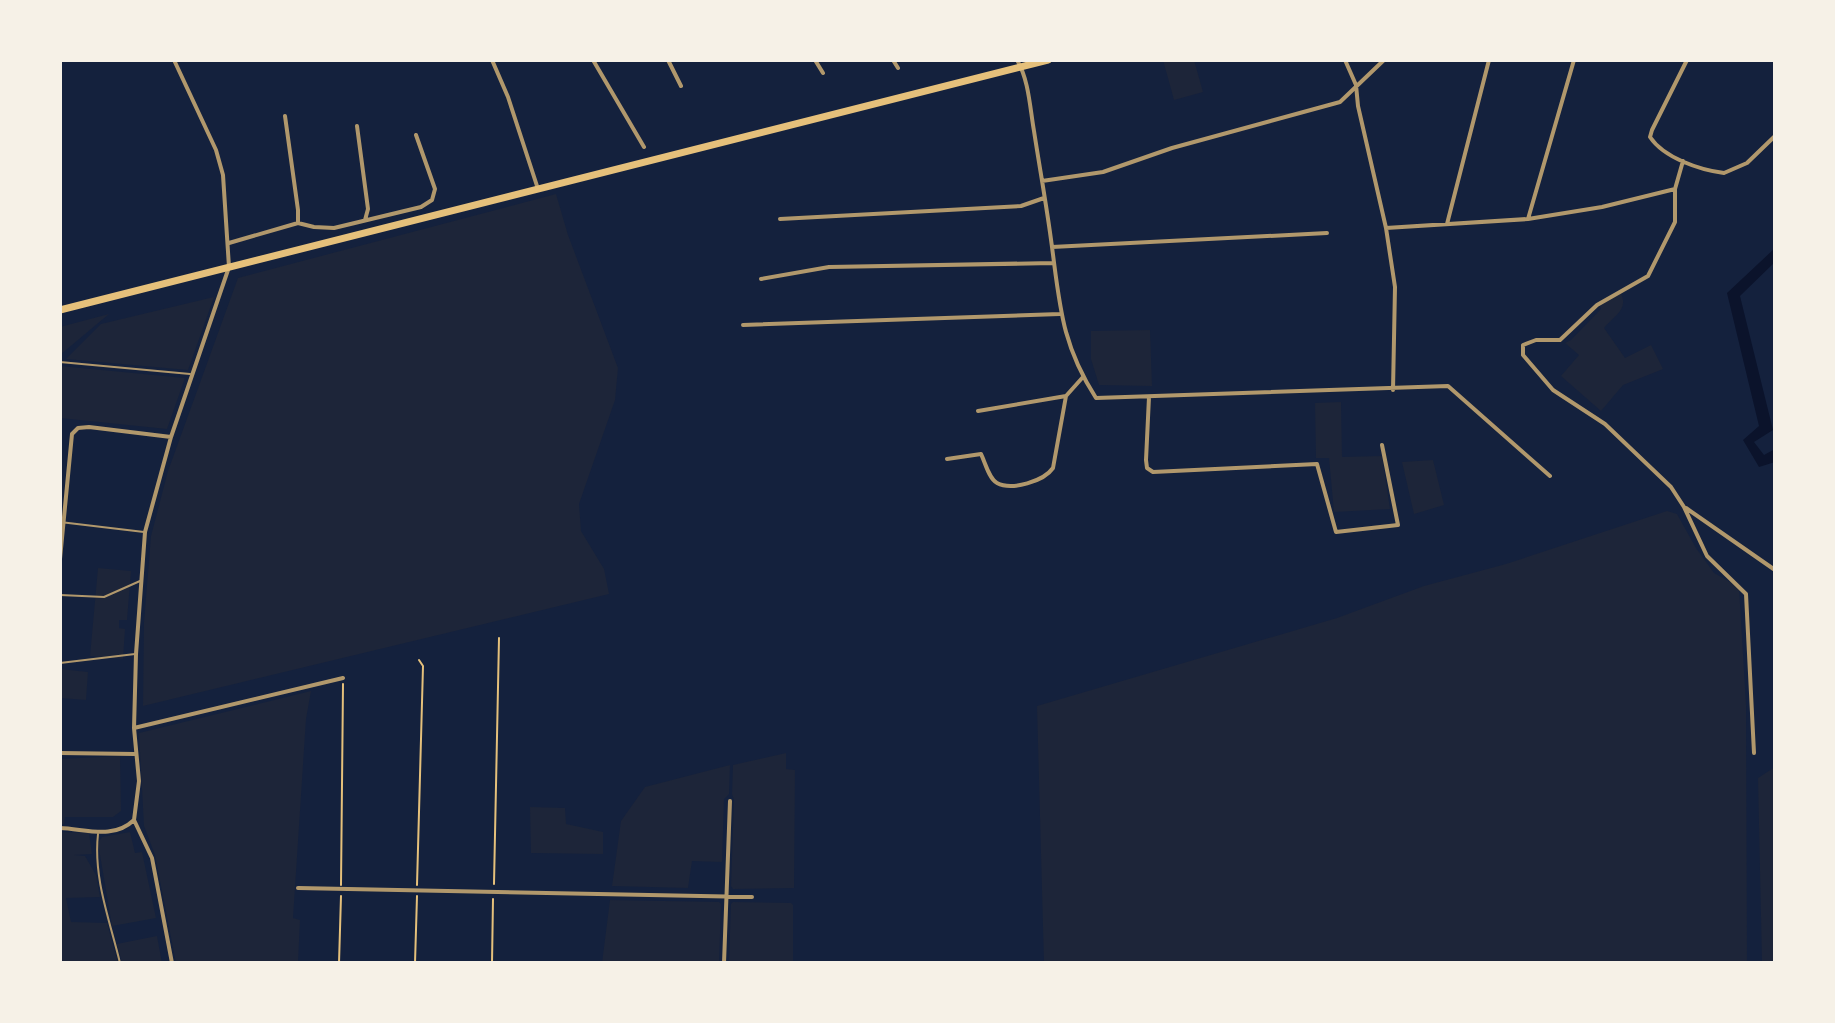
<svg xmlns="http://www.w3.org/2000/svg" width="1835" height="1023" font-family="Helvetica,sans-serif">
<rect width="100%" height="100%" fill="#14213d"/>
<path fill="#1d2539" d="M1163,60H1194L1203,92L1174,100Z
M556,194L568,235L618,368L615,400L579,504L581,531L604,569L609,594L143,706L144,622L151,536L168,471L238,278Z
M1620,292C1630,309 1614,316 1604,328L1625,358L1651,345L1663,369L1623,385L1601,411L1561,376L1579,355L1565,343L1571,340L1601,309L1600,306Z
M214,297L188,370L66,359L101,324Z
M109,314L60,355V327Z
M1150,330L1152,386L1099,385L1091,359V331Z
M60,366L185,378L167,429L60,418Z
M1341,402L1342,457L1382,456L1390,509L1334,512L1329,458H1316L1315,403Z
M1433,460L1444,505L1414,514L1402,462Z
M1667,511L1677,514L1696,548L1714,573L1739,587L1746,705L1747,963H1044L1037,706L1337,618L1424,586L1506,564Z
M98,568L131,571L127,620H119V628L125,629L123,659L90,656Z
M60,669L88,672L86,700L60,698Z
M311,691L306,719L293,918L300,920L298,963H176L155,855L144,826L139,733Z
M786,753V769L795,770L794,888L733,889L731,886L734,800L732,794L733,765Z
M120,756L121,811L113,817H65L64,824H60V759Z
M730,765L729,794L724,799L722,862L692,861L688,888L612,886L621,821L645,787Z
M1775,767V963H1762L1758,778Z
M530,807L565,808L566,824L603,832V854L531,853Z
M60,832L89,833L92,854L74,855L85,856L96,875L100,897L66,898L71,922L107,923L118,963H60Z
M130,832L135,853L142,852L156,918L112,926L98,843L102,837Z
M610,900L719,902L721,904L719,963H602Z
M733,902L791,903L793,905V963H729L731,904Z
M157,936L162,963H122L117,944Z"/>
<path fill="#0b132b" d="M1775,248V262L1740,296L1773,430L1754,442L1764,455L1775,449V462L1759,467L1743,440L1759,426L1727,293Z"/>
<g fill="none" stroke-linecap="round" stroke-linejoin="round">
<path stroke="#e5c07b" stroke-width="2" d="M494,884L499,638
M341,885L343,684
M417,885L423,666L419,660
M339,963L341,896
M415,963L417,896
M492,963L493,899"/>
<path stroke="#b1986c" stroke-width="2" d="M60,362L190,374
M60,522L144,532
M60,595L104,597L140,581
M60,663L135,654
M98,834C93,878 110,921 120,963"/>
<path stroke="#b1986c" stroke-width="4" d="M492,60L508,97L538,189
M593,60L644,147
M668,60L681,86
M815,60L823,73
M893,60L898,68
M1017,60C1029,80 1030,109 1034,131C1040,170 1047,208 1052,247C1060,307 1062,345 1096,398L1448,386L1550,476
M1345,60L1356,85L1358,106L1386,228L1395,287L1393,390
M1687,60L1652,130L1650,137C1664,158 1700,170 1724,173L1747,163L1775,136
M285,116L298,210V223
M357,126L368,209L365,220
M1683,161L1675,189V222L1648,276L1597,305L1560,340H1536L1523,345V355L1553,390L1605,424L1671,487L1684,507L1707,556L1746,594L1754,753
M1042,181L1103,172L1172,148L1340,102L1384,60
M780,219L1021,206L1044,198
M1528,219L1574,60
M1447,224L1489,60
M1386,228L1528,219L1602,207L1675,189
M229,243L298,223L314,227L334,228L421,207L432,200L435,189L416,135
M1052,247L1327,233
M761,279L829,267L1053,263
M743,325L1060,314
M1149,397L1146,460L1147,468L1153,472L1317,464L1336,532L1398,525L1382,445
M978,411L1066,396L1083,377
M947,459L981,454C985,462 989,479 997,483C1012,491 1044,481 1053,468L1066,396
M1686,508L1775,570
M60,559L72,434L78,428L89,427L171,437
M134,728L343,678
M60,753L135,754
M134,820L139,781L134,728L136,654L145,532L171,437L229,267L223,175L216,150L174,60
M134,820L152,858L172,963
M60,828C86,829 113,840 134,820
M298,888L752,897
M724,963L730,801"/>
<path stroke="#e5c07b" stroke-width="7" d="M60,310L1048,60"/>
</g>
<rect width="1835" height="1023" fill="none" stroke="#f6f1e7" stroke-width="124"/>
</svg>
